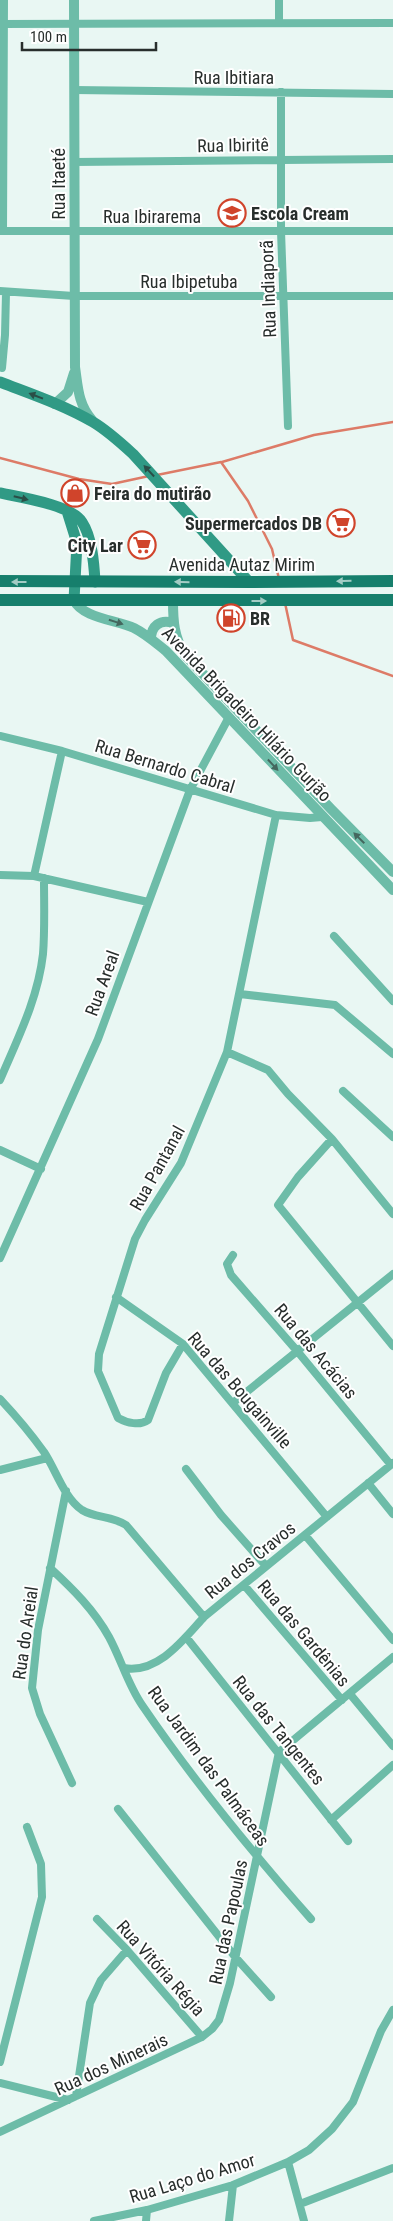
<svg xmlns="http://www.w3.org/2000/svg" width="393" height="2221" font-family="'Roboto Condensed',sans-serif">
<rect width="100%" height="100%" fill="#e9f7f3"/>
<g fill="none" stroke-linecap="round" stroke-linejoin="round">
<path stroke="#dd7b67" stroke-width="2.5" d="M0,458L79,479L112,484L149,476
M222,462L314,435L393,422
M157,475L221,462L248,501L272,549L279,579
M285,603L293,640L393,676"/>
<path stroke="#6dbca8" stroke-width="8" d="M279,0V23
M0,24L393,23
M74,90L393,94
M281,92V231L288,426
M74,162L393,159
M0,231H393
M3,231L4,0
M0,291L74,296H393
M2,368L5,335L6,293
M0,736L62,751L276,815L310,818L322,817
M0,875L34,876L148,902
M34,876L62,751
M334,936L393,1001
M240,994L335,1005L393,1054
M227,1052L268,1070L288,1094L332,1139L393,1214
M0,1080C17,1040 38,999 43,954C45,929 44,903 44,878
M343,1091L393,1137
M332,1139L298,1177L278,1205L393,1346
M0,1150L41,1169
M233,1255L227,1264L231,1275L298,1352L391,1465
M0,1258L98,1039L190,790L229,717
M116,1297L183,1344L327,1517
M183,1344L166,1373L148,1420C140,1426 127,1423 118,1418L98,1371L99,1354L135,1239L145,1220L181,1163L227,1052L276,815
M0,1399C15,1415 31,1434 44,1452C56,1470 64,1498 82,1510C95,1518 112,1516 126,1525L204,1617
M234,1402L393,1274
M186,1469L221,1515L266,1566
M0,1470L47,1458
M368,1483L393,1514
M66,1491L38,1630L32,1688L40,1714L72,1783
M305,1535L393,1640
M50,1568C73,1589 94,1610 109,1637C121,1659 128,1685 142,1705C193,1780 251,1851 311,1919
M244,1585L342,1700
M186,1637L348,1841
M124,1668C158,1674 184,1639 204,1617L393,1463
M350,1694L393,1746
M118,1809L236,1958L271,1997
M331,1820L393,1765
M97,1919L127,1950L202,2037
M0,2062L42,1897L41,1864L27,1827
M0,2083L68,2100
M76,2096L90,2003L101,1980L127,1950
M0,2132L202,2037L212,2029L219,2020L230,1983L279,1752L393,1657
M288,2162L304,2221
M300,2204L393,2168
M94,2221L147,2210L233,2185L288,2162L309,2150L332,2129L353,2102L381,2031L393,2010
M146,2221L147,2210
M229,2221L233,2185"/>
<path stroke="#6dbca8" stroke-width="10" d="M74,0L75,367C78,387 78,404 92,420
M55,404L68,392L74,373
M74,600C82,618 117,620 134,628C146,634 156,643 166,651L393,890
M173,601C173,621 174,637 185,655L331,809L393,872
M151,639C151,626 160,619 173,623"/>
<path stroke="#309a85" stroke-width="11" d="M0,382C31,394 64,405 93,422C108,431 121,443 133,454L249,582
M0,493C19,497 72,505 82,522C92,537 94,563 95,582
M67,511L77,543L74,600"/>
<path stroke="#167f6c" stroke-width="12" d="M0,581L249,582L393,581
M0,600H393"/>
</g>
<defs><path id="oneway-solid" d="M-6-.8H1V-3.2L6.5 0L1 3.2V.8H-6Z" transform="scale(1.25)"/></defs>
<g fill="#2a4e47">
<use href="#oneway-solid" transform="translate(36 396) rotate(-159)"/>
<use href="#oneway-solid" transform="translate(149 471) rotate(-133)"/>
<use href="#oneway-solid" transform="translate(21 498) rotate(14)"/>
</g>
<g fill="#a2ccc4">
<use href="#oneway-solid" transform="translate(344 581) rotate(179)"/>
<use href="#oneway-solid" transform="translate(19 582) rotate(-180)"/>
<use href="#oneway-solid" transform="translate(182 582) rotate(-179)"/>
<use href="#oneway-solid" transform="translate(259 601)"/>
</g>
<g fill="#44675e">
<use href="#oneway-solid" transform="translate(116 622) rotate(18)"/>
<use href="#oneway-solid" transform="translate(273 765) rotate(47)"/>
<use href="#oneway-solid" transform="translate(359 838) rotate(-135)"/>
</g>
<defs>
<g id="school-ring" transform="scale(1.4375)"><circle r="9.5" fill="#fff" stroke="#d0442b" stroke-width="1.5"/><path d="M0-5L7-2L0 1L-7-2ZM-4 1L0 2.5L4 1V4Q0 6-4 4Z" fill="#d0442b"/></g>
<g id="shop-ring" transform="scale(1.4375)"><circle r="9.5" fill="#fff" stroke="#d0442b" stroke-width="1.5"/><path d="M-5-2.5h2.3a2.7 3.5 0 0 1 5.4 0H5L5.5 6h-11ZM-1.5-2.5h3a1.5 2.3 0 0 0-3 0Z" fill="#d0442b"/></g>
<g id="supermarket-ring" transform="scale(1.4375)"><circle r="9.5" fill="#fff" stroke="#d0442b" stroke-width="1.5"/><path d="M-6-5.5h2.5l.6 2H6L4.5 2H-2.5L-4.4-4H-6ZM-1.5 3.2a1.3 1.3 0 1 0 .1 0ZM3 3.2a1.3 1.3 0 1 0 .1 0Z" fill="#d0442b"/></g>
<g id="fuel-ring" transform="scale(1.4375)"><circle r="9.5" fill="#fff" stroke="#d0442b" stroke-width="1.5"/><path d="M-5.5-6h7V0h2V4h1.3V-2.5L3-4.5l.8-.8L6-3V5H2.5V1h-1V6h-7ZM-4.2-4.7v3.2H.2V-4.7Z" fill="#d0442b"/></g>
</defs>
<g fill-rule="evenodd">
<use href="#school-ring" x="232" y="213"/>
<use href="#shop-ring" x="75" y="493"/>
<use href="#supermarket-ring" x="341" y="523"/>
<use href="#supermarket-ring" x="142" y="545"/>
<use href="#fuel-ring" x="231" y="618"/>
</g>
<g text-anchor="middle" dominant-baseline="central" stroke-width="4" stroke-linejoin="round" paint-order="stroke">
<g font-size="18" fill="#282e2c" stroke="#fff">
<text x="234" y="77">Rua Ibitiara</text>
<text transform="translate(233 145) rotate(-1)">Rua Ibiritê</text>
<text transform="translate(58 184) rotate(-90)">Rua Itaeté</text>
<text x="152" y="216">Rua Ibirarema</text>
<text x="189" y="281">Rua Ibipetuba</text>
<text transform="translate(268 289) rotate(-92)">Rua Indiaporã</text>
<text x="242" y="564">Avenida Autaz Mirim</text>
<text transform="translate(247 714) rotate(46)">Avenida Brigadeiro Hilário Gurjão</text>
<text transform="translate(165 766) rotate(17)">Rua Bernardo Cabral</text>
<text transform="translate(102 983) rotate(-70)">Rua Areal</text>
<text transform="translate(157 1168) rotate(-61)">Rua Pantanal</text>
<text transform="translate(316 1351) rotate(50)">Rua das Acácias</text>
<text transform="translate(240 1390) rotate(49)">Rua das Bougainville</text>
<text transform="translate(250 1560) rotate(-39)">Rua dos Cravos</text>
<text transform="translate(25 1633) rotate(-82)">Rua do Areial</text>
<text transform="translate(304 1633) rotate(50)">Rua das Gardênias</text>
<text transform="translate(279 1730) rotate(51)">Rua das Tangentes</text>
<text transform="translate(209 1766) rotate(54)">Rua Jardim das Palmáceas</text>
<text transform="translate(228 1922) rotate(-78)">Rua das Papoulas</text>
<text transform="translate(161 1968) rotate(48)">Rua Vitória Régia</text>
<text transform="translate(111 2064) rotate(-25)">Rua dos Minerais</text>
<text transform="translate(192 2178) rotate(-17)">Rua Laço do Amor</text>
</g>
<g font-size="18" font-weight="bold" fill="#282e2c" stroke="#fff" text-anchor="start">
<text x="251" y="213">Escola Cream</text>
<text x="94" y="493">Feira do mutirão</text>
<text x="322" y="523" text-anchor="end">Supermercados DB</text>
<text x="123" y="545" text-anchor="end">City Lar</text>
<text x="250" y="618">BR</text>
</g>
</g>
<path d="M22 42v8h134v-8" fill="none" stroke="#282e2c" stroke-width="2.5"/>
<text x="30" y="42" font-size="15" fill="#282e2c" stroke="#ffffff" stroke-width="4" paint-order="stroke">100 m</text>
</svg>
